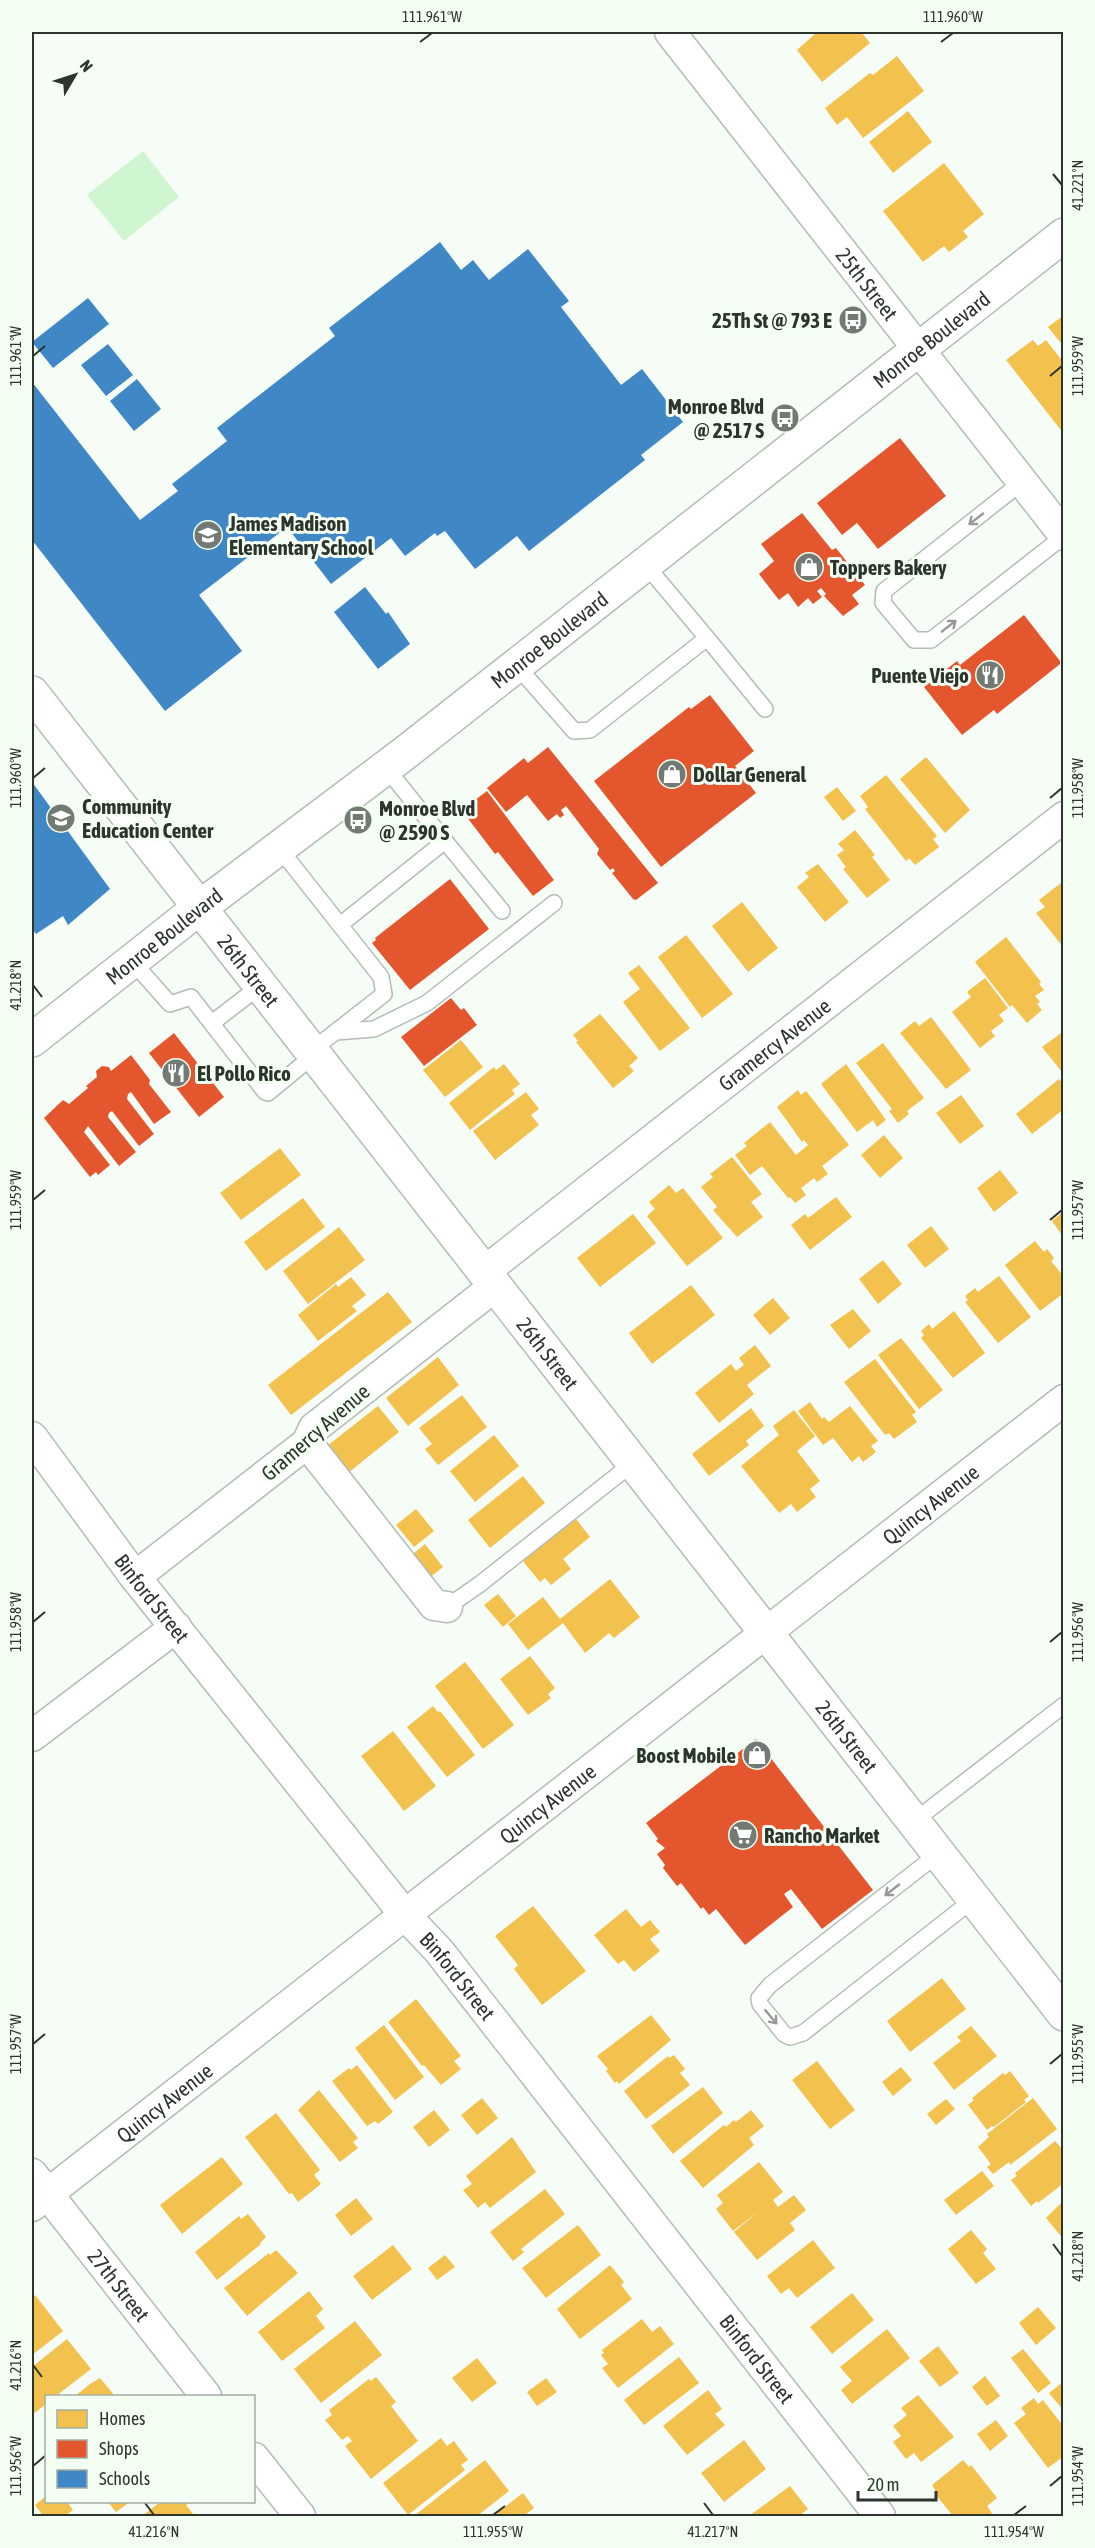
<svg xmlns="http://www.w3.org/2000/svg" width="1095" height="2548" font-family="'Asap Condensed',sans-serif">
<rect width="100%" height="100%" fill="#f6fcf6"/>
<path fill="#d0f5d1" d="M143,151L179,197L124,241L87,195Z"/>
<path fill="#f2c14e" d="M817,32H861L870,43L822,82L797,50Z
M897,56L924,91L863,138L847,117L837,125L825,108L870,73L873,75Z
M908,111L932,142L893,173L869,142Z
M944,163L984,214L963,231L968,237L949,252L944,246L923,262L883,211Z
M1064,315V347L1048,327Z
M1033,340L1038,346L1046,340L1064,363V434L1006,360Z
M926,757L970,810L945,833L900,779Z
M886,775L937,836L933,839L939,847L915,865L909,858L906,861L865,809L868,807L860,796Z
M837,787L856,811L843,821L824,797Z
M855,830L875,855L872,857L890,880L867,898L843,869L846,867L837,855L844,850L838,844Z
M818,864L849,902L825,922L797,887L809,877L805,873Z
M1061,883L1064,887V948L1036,913L1045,907L1039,900Z
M742,902L778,948L748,972L712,926Z
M686,935L733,994L702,1018L658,957Z
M1006,937L1041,982L1039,984L1044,990L1035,996L1040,1002L1037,1004L1042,1010L1027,1023L1012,1005L1010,1007L975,962Z
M639,965L690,1028L660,1051L623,1002L640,989L628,973Z
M985,978L1008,1008L999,1015L1004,1021L991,1031L995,1036L980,1048L952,1012L971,997L967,992Z
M600,1014L638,1058L629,1066L634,1071L613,1088L576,1042L578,1041L573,1035Z
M931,1017L971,1070L946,1089L900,1033L915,1021L919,1026Z
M1064,1031V1071L1062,1072L1042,1047Z
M461,1040L483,1067L445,1097L423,1070Z
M883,1043L924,1098L907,1111L909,1114L898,1123L889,1111L892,1109L856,1063Z
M504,1064L520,1084L512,1090L515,1094L470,1130L449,1103L494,1067L496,1070Z
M846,1064L886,1120L877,1127L873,1120L857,1132L821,1084Z
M1059,1079L1064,1084V1109L1032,1134L1016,1114Z
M798,1090L801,1095L806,1091L849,1145L822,1166L828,1174L817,1182L814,1178L801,1188L806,1195L795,1203L790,1197L788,1198L762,1166L750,1175L735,1155L747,1146L744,1143L770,1122L796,1155L808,1145L804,1140L802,1142L777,1107Z
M526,1092L539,1109L531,1115L539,1125L495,1160L473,1131Z
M961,1095L984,1126L960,1144L936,1113Z
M884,1135L903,1158L880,1178L861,1155Z
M280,1148L301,1175L241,1220L220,1193Z
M732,1157L762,1194L751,1202L763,1217L737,1237L713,1210L717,1207L701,1187L713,1177L710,1174Z
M1000,1170L1018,1193L994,1212L977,1188Z
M669,1185L676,1193L683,1188L723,1238L687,1266L647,1216L655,1209L649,1202Z
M836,1197L852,1217L810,1250L791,1225L805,1214L808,1218Z
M303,1198L325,1227L266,1271L244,1242Z
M1064,1211V1238L1052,1221Z
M633,1214L656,1243L600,1287L577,1258Z
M931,1226L949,1249L925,1268L907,1245Z
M339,1227L365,1260L308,1304L283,1271Z
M1035,1241L1044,1252L1047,1249L1054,1258L1051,1261L1064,1277V1293L1040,1311L1005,1265Z
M883,1260L902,1284L878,1304L859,1279Z
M999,1276L1031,1317L998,1343L965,1302L968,1300L965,1296L975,1288L978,1292Z
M351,1277L366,1295L352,1306L357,1311L318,1341L298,1315L336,1284L338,1287Z
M691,1285L715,1315L652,1364L629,1333Z
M388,1292L412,1322L291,1415L268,1385Z
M773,1298L790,1318L770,1335L753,1315Z
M853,1309L871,1331L849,1349L830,1325Z
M954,1311L985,1353L953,1378L921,1338L924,1335L921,1331L929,1324L932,1329Z
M901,1338L943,1390L919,1409L878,1355Z
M755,1345L771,1366L747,1385L754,1394L719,1423L695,1393L731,1364L736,1371L744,1365L739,1358Z
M438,1357L459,1385L408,1426L386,1398Z
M875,1359L916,1412L912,1415L917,1422L894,1439L889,1433L885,1435L844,1382Z
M462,1395L487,1427L438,1465L425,1449L432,1444L419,1428Z
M810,1402L822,1419L824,1417L829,1422L850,1406L878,1441L871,1446L876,1452L863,1462L859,1456L852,1462L833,1438L823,1445L798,1411Z
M378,1406L399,1432L348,1473L327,1446Z
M751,1408L764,1426L746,1441L749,1445L709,1476L692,1454Z
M794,1410L815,1436L797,1451L820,1481L810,1489L816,1497L797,1512L791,1504L779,1513L741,1466L779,1435L773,1426Z
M494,1435L519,1466L475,1502L450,1471Z
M523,1476L545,1503L490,1548L468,1520Z
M416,1509L434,1531L414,1547L396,1525Z
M576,1519L590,1537L563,1559L571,1569L551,1585L545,1578L540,1582L522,1560Z
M425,1544L443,1567L424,1582L407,1559Z
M610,1579L640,1617L614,1638L609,1633L585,1653L563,1623L528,1650L508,1624L543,1597L560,1619Z
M498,1594L516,1616L503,1627L484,1605Z
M530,1656L555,1688L548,1694L551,1698L528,1715L500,1679Z
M465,1662L514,1725L483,1749L435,1686Z
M433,1706L438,1712L440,1711L475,1755L447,1777L407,1727Z
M393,1731L436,1786L404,1811L361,1756Z
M533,1906L586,1971L542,2005L514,1969L518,1965L495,1936Z
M626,1909L641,1927L650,1920L660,1932L650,1939L660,1951L634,1972L624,1960L618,1964L594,1935Z
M942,1978L966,2009L910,2052L887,2021Z
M416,1999L461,2056L454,2061L461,2069L441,2085L424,2065L422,2066L388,2022Z
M651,2015L671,2040L619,2084L617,2081L615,2083L606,2071L608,2069L597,2056Z
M384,2025L424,2077L395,2100L355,2048Z
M971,2026L997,2056L954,2090L933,2063L961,2041L957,2037Z
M674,2055L685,2069L680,2073L690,2085L646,2119L624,2091L668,2056L669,2058Z
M817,2061L855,2110L830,2129L792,2080Z
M357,2065L393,2112L378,2124L375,2121L367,2126L332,2081L349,2068L351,2070Z
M901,2067L912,2080L893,2096L882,2082Z
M1010,2071L1029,2096L1024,2100L1026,2102L994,2127L992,2126L987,2130L968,2105L974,2100L972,2098L1003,2073L1005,2075Z
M703,2087L723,2113L673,2154L651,2126Z
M319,2090L358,2138L353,2142L358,2148L340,2162L298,2110Z
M482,2098L498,2118L477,2135L461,2115Z
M1033,2098L1057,2129L1010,2165L1009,2162L993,2174L987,2167L991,2164L978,2147L989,2137L987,2134Z
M946,2099L955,2109L936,2125L927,2114Z
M434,2110L450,2130L429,2147L413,2127Z
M751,2110L764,2126L749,2138L754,2145L703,2188L680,2161L724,2125L726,2127L734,2120L736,2122Z
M276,2113L320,2170L314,2175L321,2184L298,2202L292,2193L289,2194L245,2137Z
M512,2137L536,2172L490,2208L485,2202L478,2208L463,2190L472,2184L466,2176Z
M1055,2141L1064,2151V2183L1038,2203L1037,2201L1031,2206L1011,2180L1017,2176L1015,2173Z
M222,2157L243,2184L182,2234L160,2205Z
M759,2162L783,2192L773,2200L778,2207L794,2195L806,2210L790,2223L795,2230L757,2260L734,2232L759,2211L733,2231L716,2209L723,2203L717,2195Z
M982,2171L994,2186L956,2215L944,2200Z
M545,2189L565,2214L521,2249L524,2252L513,2261L490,2232Z
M356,2198L373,2219L351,2236L335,2215Z
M1064,2200V2240L1046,2218Z
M248,2214L266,2237L260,2243L261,2244L217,2280L195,2252L239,2216L241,2219Z
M578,2225L601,2255L546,2298L522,2268Z
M971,2230L987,2249L983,2253L996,2269L976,2284L948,2249Z
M813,2240L835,2268L797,2298L789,2288L781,2294L767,2276Z
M393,2245L412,2269L372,2300L353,2276Z
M276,2250L298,2273L247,2316L224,2288L269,2253L270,2255Z
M445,2255L455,2267L437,2280L428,2268Z
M610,2265L624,2282L621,2285L632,2299L580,2339L557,2309Z
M309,2291L323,2309L316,2316L325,2328L282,2361L258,2332Z
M852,2293L874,2320L832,2354L810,2327Z
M35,2295L63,2331L32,2355V2298Z
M1038,2307L1056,2328L1036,2345L1019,2323Z
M642,2319L652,2332L660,2326L674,2344L618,2388L602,2368L608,2364L601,2355L604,2353L602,2350Z
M355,2321L382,2355L321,2403L294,2369Z
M887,2329L910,2358L852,2404L841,2390L852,2381L840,2367Z
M67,2339L91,2369L56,2396H46V2404L35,2413L32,2409V2367Z
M938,2346L959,2373L940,2387L919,2361Z
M1023,2349L1051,2383L1038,2393L1011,2358Z
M679,2357L699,2383L644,2425L624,2400Z
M477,2358L497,2383L472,2402L452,2378Z
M985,2376L1000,2396L987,2406L972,2387Z
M376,2377L396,2402L391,2406L418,2441L371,2479L345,2446L352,2441L348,2436L342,2440L325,2420L332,2415L329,2410L369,2379L371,2381Z
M100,2378L115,2396H75L90,2384Z
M546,2378L557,2392L537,2406L527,2392Z
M1064,2381V2411L1049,2393Z
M708,2390L722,2409L715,2414L725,2425L687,2455L663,2426Z
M918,2395L954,2437L921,2462L914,2453L906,2459L893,2442L901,2436L893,2426L907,2415L901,2408Z
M1034,2398L1038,2404L1043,2400L1064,2427V2456L1048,2468L1014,2423L1026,2414L1021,2408Z
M996,2420L1008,2436L990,2451L977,2434Z
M441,2438L447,2446L454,2441L468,2460L461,2465L465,2470L408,2515L383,2483Z
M744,2440L766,2469L724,2502L701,2473Z
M485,2460L509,2491L477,2516H414Z
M963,2460L969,2467L971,2465L997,2498L987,2506L992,2513L988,2516H953L935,2494L937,2493L932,2485Z
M790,2486L808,2509L799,2516H749Z
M523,2493L534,2508L526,2514L528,2516H500L497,2513Z
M46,2496V2502H67L73,2510L65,2516H43L35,2505Z
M108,2502H130L116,2512Z
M160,2502H191L186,2505L193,2514L190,2516H142Z"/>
<path fill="#e4572e" d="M900,438L946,496L878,549L857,523L842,535L817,503Z
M802,513L832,550L836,548L865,585L852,595L859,604L843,616L824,596L826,594L821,588L817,591L822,597L813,604L808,598L798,607L788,593L779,600L759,574L774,561L761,544Z
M1024,615L1060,661V664L997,714L994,710L962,735L924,687L957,661L960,665Z
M710,695L754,751L735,766L756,793L661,867L594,781L689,707L691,709Z
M548,747L658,883L636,900L633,899L612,873L615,871L613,868L610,870L597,854L599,849L566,806L561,810L564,815L560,818L557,814L548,821L527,795L506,812L487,788L524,758L528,763Z
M487,791L554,880L533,896L498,852L495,854L466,816L463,809Z
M450,879L489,929L410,990L372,943L376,940L375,938Z
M451,998L461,1010L464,1008L477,1025L424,1066L401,1037Z
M174,1033L224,1097L199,1117L149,1053Z
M131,1055L150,1080L149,1084L171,1112L154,1124L131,1092L128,1094L127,1099L154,1134L139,1146L112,1111L109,1113L108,1117L136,1152L119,1166L88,1126L84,1132L110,1165L98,1175L96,1172L90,1177L44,1118L63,1100L69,1104L88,1088L86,1086L97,1077L96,1071L102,1066L109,1067L111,1071Z
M756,1739L873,1890L822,1929L791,1889L784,1894L793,1907L745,1945L716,1909L709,1915L703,1907L701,1909L681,1883L677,1886L663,1868L665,1865L657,1854L665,1848L656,1841L658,1839L646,1823Z"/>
<path fill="#3f88c5" d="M440,242L461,270L473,260L489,280L528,249L569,301L561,307L621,385L642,369L683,422L641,455L645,460L529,551L517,536L475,569L445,531L437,536L435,533L405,556L391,538L331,584L287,527L199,595L242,651L165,711L32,540V382L140,520L178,491L172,484L227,441L217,428L335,336L329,328Z
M88,298L109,324L53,368L32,342Z
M108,344L133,375L106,396L81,365Z
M137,379L161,409L134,431L110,401Z
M365,587L386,614L388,612L410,644L378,669L334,612Z
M32,782L110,889L68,925L63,916L36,934L32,928Z"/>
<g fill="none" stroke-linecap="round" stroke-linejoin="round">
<g stroke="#b5bbb5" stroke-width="18">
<path id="service" d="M1022,482L884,591L883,603L914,640H931L1064,536
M645,564L707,638
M517,666L574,731L590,730L707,638L765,709
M445,841L502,911
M279,848L381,977L384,994L311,1051
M340,925L445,841L386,768
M132,961L170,1004L191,997L265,1092L268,1093L314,1055
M212,1023L260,986
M336,1032L374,1029L427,1003L554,903
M447,1607L480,1584L633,1463
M913,1822L1064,1705
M938,1854L770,1985L759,1998L760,2004L784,2034L790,2037L803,2033L974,1899"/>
</g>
<g stroke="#b5bbb5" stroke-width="33">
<g id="minor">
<path id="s1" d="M670,32L1064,535"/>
<path id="s2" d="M484,1272L1064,817"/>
<path id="s3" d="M32,1437L135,1577L405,1915L439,1951L880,2516"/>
<path d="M307,1443L434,1605L447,1607"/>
<path d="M135,1577L307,1443L314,1428L495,1286"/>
<path d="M32,1736L176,1627"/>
<path id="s4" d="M32,2174L206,2396"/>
<path id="s5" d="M32,2206L1064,1400"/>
<path d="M254,2458L300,2516"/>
</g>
</g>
<g stroke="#b5bbb5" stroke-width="36">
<g id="tertiary">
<path id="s6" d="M32,693L1064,2014"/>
<path id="s7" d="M32,1040L199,908L405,753L1064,235"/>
</g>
</g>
<use href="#service" stroke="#fefffe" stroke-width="15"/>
<use href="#minor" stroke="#fefffe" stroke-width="30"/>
<use href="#tertiary" stroke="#fefffe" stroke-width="33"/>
</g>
<defs><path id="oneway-shaft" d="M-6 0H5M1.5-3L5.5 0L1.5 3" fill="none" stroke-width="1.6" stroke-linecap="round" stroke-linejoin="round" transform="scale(1.5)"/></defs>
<g stroke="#959a95">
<use href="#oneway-shaft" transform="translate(976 519) rotate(142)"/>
<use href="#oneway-shaft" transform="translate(949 626) rotate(-38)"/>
<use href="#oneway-shaft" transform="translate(892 1890) rotate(142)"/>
<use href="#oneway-shaft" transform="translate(771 2017) rotate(50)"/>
</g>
<path fill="none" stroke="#2c342c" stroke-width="2" d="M420,42L432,33M941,42L953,33M1053,174L1062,185M33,356L45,346M1050,376L1062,366M33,778L45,768M1050,798L1062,788M33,985L42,997M33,1200L45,1190M1050,1220L1062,1210M33,1622L45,1612M1050,1642L1062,1632M33,2044L45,2034M1050,2064L1062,2054M1053,2244L1062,2256M33,2365L42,2377M33,2466L45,2456M1050,2486L1062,2476M145,2503L154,2515M704,2503L713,2515M493,2515L505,2506M1014,2515L1026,2506"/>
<defs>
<g id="bus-disc" transform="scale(1.5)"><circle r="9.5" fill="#737a73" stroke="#f3fff3"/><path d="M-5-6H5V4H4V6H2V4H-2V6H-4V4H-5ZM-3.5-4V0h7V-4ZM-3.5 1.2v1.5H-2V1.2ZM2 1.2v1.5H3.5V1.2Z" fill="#fff"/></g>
<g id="school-disc" transform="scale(1.5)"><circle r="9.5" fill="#737a73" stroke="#f3fff3"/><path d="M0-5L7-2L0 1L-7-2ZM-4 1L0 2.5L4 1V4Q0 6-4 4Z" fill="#fff"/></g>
<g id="shop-disc" transform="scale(1.5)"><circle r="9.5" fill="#737a73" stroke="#f3fff3"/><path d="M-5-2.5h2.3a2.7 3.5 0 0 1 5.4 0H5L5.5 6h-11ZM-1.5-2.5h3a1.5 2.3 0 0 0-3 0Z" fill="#fff"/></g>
<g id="restaurant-disc" transform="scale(1.5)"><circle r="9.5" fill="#737a73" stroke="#f3fff3"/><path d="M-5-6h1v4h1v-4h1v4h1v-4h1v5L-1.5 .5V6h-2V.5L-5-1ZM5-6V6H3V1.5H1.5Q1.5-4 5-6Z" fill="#fff"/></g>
<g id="university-disc" transform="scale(1.5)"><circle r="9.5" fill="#737a73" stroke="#f3fff3"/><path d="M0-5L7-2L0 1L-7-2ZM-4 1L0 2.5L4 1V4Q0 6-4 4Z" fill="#fff"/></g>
<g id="supermarket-disc" transform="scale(1.5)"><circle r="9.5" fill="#737a73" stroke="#f3fff3"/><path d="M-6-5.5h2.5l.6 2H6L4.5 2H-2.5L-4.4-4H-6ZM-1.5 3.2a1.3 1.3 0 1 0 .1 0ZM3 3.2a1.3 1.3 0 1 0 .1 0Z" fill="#fff"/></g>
</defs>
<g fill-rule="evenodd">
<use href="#bus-disc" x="853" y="320"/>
<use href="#bus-disc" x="785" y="418"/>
<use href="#school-disc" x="208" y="535"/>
<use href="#shop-disc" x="809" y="567"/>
<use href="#restaurant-disc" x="990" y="675"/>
<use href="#shop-disc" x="672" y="774"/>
<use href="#university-disc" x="61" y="818"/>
<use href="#bus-disc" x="358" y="820"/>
<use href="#restaurant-disc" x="176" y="1073"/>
<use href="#shop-disc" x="757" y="1755"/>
<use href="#supermarket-disc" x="743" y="1835"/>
</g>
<g text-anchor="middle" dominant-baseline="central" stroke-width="6" stroke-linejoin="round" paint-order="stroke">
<g font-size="21" fill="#2c342c" stroke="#f3fff3">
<text stroke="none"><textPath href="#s1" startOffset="320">25th Street</textPath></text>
<text stroke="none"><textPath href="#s7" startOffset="1140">Monroe Boulevard</textPath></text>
<text stroke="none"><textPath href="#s7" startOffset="654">Monroe Boulevard</textPath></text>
<text stroke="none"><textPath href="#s7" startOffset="168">Monroe Boulevard</textPath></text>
<text stroke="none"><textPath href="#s6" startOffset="352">26th Street</textPath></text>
<text stroke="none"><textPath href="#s2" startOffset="369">Gramercy Avenue</textPath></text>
<text stroke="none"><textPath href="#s6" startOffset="838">26th Street</textPath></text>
<text transform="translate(315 1432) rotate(-41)">Gramercy Avenue</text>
<text stroke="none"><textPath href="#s5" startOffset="1140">Quincy Avenue</textPath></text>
<text stroke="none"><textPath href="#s3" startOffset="201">Binford Street</textPath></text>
<text stroke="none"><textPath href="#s6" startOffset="1324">26th Street</textPath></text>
<text stroke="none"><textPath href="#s5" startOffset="654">Quincy Avenue</textPath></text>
<text stroke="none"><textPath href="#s3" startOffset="687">Binford Street</textPath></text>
<text stroke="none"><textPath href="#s5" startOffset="168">Quincy Avenue</textPath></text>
<text stroke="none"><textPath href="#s4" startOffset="141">27th Street</textPath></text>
<text stroke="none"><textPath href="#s3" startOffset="1173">Binford Street</textPath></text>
</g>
<g font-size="21" font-weight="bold" fill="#2c342c" stroke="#f3fff3" text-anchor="start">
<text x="832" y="320" text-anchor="end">25Th St @ 793 E</text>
<text x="764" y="406" text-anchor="end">Monroe Blvd<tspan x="764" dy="24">@ 2517 S</tspan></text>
<text x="229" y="523">James Madison<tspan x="229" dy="24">Elementary School</tspan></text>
<text x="830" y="567">Toppers Bakery</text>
<text x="969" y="675" text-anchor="end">Puente Viejo</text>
<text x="693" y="774">Dollar General</text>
<text x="82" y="806">Community<tspan x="82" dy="24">Education Center</tspan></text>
<text x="379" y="808">Monroe Blvd<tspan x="379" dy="24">@ 2590 S</tspan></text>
<text x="197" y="1073">El Pollo Rico</text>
<text x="736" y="1755" text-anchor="end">Boost Mobile</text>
<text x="764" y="1835">Rancho Market</text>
</g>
</g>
<rect width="1095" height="2548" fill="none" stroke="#f3fff3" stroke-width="66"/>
<rect x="45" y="2395" width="210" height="108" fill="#f3fff3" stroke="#a3aea3" stroke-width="1.5"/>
<rect x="57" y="2410" width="30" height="18" fill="#f2c14e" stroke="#a3aea3" stroke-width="1.5"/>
<text x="99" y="2425" font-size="18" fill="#2c342c">Homes</text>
<rect x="57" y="2440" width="30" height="18" fill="#e4572e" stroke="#a3aea3" stroke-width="1.5"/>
<text x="99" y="2455" font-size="18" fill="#2c342c">Shops</text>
<rect x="57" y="2470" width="30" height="18" fill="#3f88c5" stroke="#a3aea3" stroke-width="1.5"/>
<text x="99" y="2485" font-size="18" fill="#2c342c">Schools</text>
<g transform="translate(75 75) rotate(51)" stroke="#f3fff3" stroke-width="4.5" paint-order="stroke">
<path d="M0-4.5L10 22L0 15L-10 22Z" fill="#2c342c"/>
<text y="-9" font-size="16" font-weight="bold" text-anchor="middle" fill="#2c342c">N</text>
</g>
<path d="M858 2491v9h78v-9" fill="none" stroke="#2c342c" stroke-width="3"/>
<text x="867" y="2491" font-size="18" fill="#2c342c" stroke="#f3fff3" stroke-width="4.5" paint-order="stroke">20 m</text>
<rect x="33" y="33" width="1029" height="2482" fill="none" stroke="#2c342c" stroke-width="2"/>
<g font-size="15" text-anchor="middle" fill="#2c342c">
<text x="432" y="22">111.961°W</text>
<text x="953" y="22">111.960°W</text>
<text transform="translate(1078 185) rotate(-90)" y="5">41.221°N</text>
<text transform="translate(16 356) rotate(-90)" y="5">111.961°W</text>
<text transform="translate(1078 366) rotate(-90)" y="5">111.959°W</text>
<text transform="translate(16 778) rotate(-90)" y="5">111.960°W</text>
<text transform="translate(1078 788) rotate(-90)" y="5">111.958°W</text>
<text transform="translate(16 985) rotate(-90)" y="5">41.218°N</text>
<text transform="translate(16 1200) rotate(-90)" y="5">111.959°W</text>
<text transform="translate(1078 1210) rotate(-90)" y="5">111.957°W</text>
<text transform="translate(16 1622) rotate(-90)" y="5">111.958°W</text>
<text transform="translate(1078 1632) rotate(-90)" y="5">111.956°W</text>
<text transform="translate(16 2044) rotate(-90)" y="5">111.957°W</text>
<text transform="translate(1078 2054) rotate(-90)" y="5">111.955°W</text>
<text transform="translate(1078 2256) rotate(-90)" y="5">41.218°N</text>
<text transform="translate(16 2365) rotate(-90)" y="5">41.216°N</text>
<text transform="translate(16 2466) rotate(-90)" y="5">111.956°W</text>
<text transform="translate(1078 2476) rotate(-90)" y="5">111.954°W</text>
<text x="154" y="2537">41.216°N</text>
<text x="493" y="2537">111.955°W</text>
<text x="713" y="2537">41.217°N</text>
<text x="1014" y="2537">111.954°W</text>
</g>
</svg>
